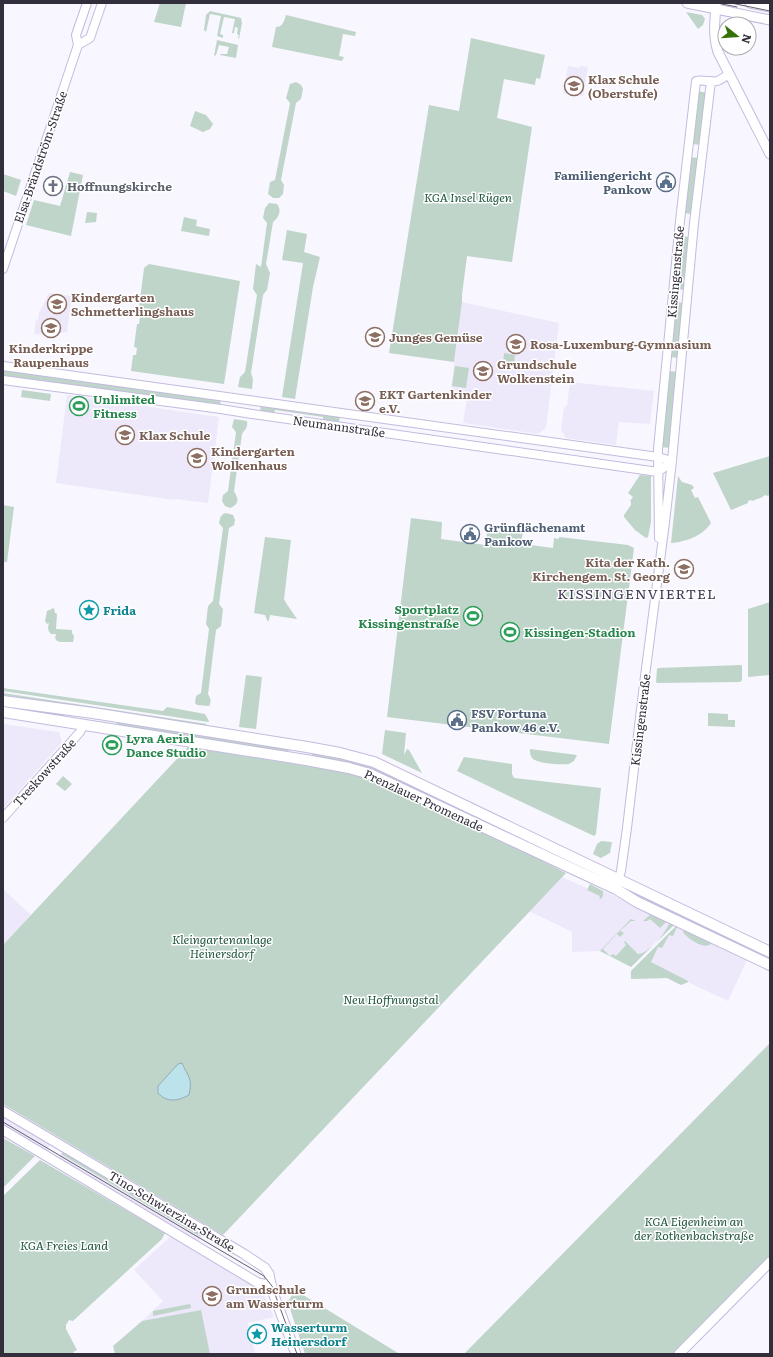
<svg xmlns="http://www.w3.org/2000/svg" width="773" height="1357" font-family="Literata,serif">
<rect width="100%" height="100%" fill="#f8f6fe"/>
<path fill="#ede9fb" d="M568,66L580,68V66L588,67L583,96L563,93Z
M49,293L72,296L67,332L47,335L34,334L36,320L38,321L39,313Z
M462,302L559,323L546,428L538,434L463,423L467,399L450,396Z
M570,382L654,391L650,424L619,422L616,445L566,438L561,430L564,408L567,405Z
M67,395L219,417L208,503L175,499V500L56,483Z
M3,724L59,732L62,742L3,809Z
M562,877L591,890L593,886L673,924L631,967L600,951L572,952V932L529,911Z
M3,889L31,915L3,945Z
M677,926L747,960L728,1001L688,982L681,985L667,978L638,979L657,946Z
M3,1115L51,1143L46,1152L3,1128Z
M61,1154L201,1237L197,1243L58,1159Z
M171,1236L260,1290L264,1295L274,1317L248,1323L255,1354H149L142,1321L163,1301L134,1270Z"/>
<path fill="#bfd5c9" d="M160,3H186L181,27L154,22Z
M210,11L241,18L242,23L239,39L238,38L239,35L237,34L238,28L235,27L234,33H232L235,19L224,17L220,34L223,35V38L217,36L221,16L210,14L206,32L204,30L206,15Z
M686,12L702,15L705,19L703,25L698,29Z
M286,15L356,32L355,36L343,34L339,56L344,57L342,61L272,47L276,27C283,27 284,21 286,15Z
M471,38L545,55L540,79L536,78L535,85L504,79L497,118L532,127L512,262L467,256L462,295V302L454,362L389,353L429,105L459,111Z
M217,40L238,45L236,58L220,55V54H227L229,47L219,45L216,55L214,56Z
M296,82L301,85L303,89L301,99L296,103L281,180L284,185L283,194L279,198H273L268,194L270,182L275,180L290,103L286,98L290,84Z
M697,91L708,93L701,145L692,144Z
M195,111L206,115L213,124L210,129L203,132L190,126Z
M689,157L699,158L692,214L683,213Z
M70,172L83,175L71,236L26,225L34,200L60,206Z
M3,174L21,180L16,196L3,191Z
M269,203L277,204C282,211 279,217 273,222L266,264L270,273L267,290L263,295L251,373L253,379L252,389L238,387L240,377L245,372L257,295L253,289L256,264L261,267L267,223L263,218L265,208Z
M87,212L97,213L96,222L85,223Z
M184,217L197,220L196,226L210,229L209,236L181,231Z
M287,230L307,234L304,252L320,257L313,287L295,399L282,397L303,263L282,260Z
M681,236L690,237L685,290L676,289Z
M149,264L240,281L224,384L131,371L133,355H136L137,348L134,347L137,324H139L140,317L138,316L144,268Z
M675,302L684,303L678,358L670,357Z
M504,353L515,355L514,366L503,365Z
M455,366L469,368L466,388L452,386Z
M3,369L221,399L220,407L3,377Z
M668,371L678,372L670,448L660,447Z
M22,390L51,394L50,401L21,397Z
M261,404L340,415L339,423L323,421V417L275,410L274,414L260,412Z
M234,419L247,421C248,428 245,429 242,434L234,491C237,497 240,501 234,506L230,508L225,506L222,501L223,495L228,491L236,432L232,427Z
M770,456V495L767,496L766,495L763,496V497L752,501L751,500L748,501V503L731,510L713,473Z
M640,475L651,476V522L648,537L646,538L635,530L624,517V515L631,505V502L630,501L633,497L628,493Z
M678,476L682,482L692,485L694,488L691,490L695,498L698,497L711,523C703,536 685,542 671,543Z
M3,505L14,507L7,562H3Z
M226,513L233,515L235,520L234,525L229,528L219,604L223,609L221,626L216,630L208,694C210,698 212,701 209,706L197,705L195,703L196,696L201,693L209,629L206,624L208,606L213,601L223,528L219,523C220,518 221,514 226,513Z
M411,518L442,522L441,539L485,545L488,528L523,532L521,543L523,544L553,548L554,538L559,539V537L628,545L634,548L609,744L387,717Z
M265,537L291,540L284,599L286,603L297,619L270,615L269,620L268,622L265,615L254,613Z
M770,602V675L748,677V609Z
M54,608L55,613L57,614L56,629L72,630V633L74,636L73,642H61L57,641L55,638L56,634H51C47,630 48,628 49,623L47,624L45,621L47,611Z
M741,665L742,666V680L740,682L657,683L656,682L657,669L658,668Z
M246,675L262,677L256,729L239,727Z
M3,688L163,711L167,707L205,714L209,721L208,722L3,691Z
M3,693L207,724L205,726L3,695Z
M3,704L66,712L64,719L3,710Z
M708,713L728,714V720H735V727L708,726Z
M117,721L289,747L288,754L116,727Z
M385,730L406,733L404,755L407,749L409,750L422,773L382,754Z
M188,747L359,774L527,853L566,873L223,1235L3,1104V945Z
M530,749L577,755L574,761L569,764C562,765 537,764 532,758C530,755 530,752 530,749Z
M320,753L360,761L610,877V882L371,772L313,757L311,756L312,754Z
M464,757L512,764V774L514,778L601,788L596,834L594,836L511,797L457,771Z
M63,776L72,784L65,791L56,784Z
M601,841L612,842L610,853L601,858L593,854L597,844Z
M590,884L603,891V896L601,899L599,898L600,896L587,890Z
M631,887L770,955V962L630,895Z
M651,914L667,921L660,928L650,919L647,921H643Z
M631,919L636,921H631L620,931L624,933L620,937L617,934L603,949L610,956L613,954L616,956L626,945L624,942L625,941L638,954C646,954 659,940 663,934C666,930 667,927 670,923L673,924V926L631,967L600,951Z
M676,926L677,927L673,936L669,935L662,948L658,947L651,962L688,981V982L681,985L667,978L631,979V971Z
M684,930L712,943C705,951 688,939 683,932Z
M770,1043V1258L674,1354H464Z
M3,1138L35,1156L3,1188Z
M63,1152L203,1233L201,1237L61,1154Z
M40,1160L165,1233L162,1239L73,1321L69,1320L66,1325V1329L77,1350L73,1352L74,1354H3V1196Z
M295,1290L398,1353L399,1354H305L287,1300H289Z
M190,1304L191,1308L153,1316V1311Z
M201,1310L210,1354H115L113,1346L142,1321Z"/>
<path fill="#bce2eb" stroke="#93acb6" d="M182,1063C188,1077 193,1078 189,1095C178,1101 167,1103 158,1093V1086L178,1064Z"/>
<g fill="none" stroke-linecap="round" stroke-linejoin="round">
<g stroke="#c3bbde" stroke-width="10">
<path id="tertiary" d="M78,45L90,38L102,3
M3,269L78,45L76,35L87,3
M3,366L658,457L672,461
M3,380L221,409L252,414L658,472L672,461
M659,538L658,449L680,221L696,81C703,79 710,83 717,81C721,80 725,76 729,74
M3,818L80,732L84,724
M617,885L621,871L627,828L644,684L665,522L672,461L694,223L711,81"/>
</g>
<g stroke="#c3bbde" stroke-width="11">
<path id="secondary" d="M687,3L770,20
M717,3C714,19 713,36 718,52L770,154
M750,3L770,7
M3,1111L244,1254L265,1268L269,1274L272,1290L296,1354
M3,1130L258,1283L272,1286
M679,1354L770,1262"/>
</g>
<g stroke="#c3bbde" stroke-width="12">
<path id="primary" d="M3,701L93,713L307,747L340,753L374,762L770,952
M3,712L306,760L349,768L370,774L616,889L637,902L770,965"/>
</g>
<use href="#tertiary" stroke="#fff" stroke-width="8"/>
<use href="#secondary" stroke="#fff" stroke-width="9"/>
<use href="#primary" stroke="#fff" stroke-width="10"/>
<path stroke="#64606d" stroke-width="1" d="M717,3L737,7
M731,3L770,11
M3,1122L264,1276L272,1286L297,1354"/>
</g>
<defs>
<g id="school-ring" transform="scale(1)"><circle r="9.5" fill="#fff" stroke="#8d6e63" stroke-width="1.5"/><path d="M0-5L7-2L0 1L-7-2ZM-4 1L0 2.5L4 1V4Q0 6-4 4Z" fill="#8d6e63"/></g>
<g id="civic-ring" transform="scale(1)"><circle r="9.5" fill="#fff" stroke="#5c6f8a" stroke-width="1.5"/><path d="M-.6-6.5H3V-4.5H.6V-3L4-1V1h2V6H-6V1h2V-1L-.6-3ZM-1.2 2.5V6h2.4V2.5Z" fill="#5c6f8a"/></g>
<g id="church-ring" transform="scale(1)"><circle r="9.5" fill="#fff" stroke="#6b7280" stroke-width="1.5"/><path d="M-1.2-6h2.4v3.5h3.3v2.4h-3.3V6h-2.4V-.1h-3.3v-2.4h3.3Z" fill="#6b7280"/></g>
<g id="stadium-ring" transform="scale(1)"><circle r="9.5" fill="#fff" stroke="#2e9e5b" stroke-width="1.5"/><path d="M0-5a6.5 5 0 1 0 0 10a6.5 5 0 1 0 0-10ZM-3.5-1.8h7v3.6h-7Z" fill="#2e9e5b"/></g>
<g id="sight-ring" transform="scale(1)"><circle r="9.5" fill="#fff" stroke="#0f9aa8" stroke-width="1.5"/><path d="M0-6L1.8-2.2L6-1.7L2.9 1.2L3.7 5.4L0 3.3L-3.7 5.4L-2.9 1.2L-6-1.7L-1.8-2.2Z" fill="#0f9aa8"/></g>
</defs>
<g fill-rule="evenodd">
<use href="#school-ring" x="574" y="86"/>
<use href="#civic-ring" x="666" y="182"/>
<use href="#church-ring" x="53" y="186"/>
<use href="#school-ring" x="57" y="304"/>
<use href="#school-ring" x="51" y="328"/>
<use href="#school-ring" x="375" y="337"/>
<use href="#school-ring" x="516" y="344"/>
<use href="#school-ring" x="483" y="371"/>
<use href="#school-ring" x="365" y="401"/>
<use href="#stadium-ring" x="79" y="406"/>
<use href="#school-ring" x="125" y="435"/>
<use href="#school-ring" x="197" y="458"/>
<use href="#civic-ring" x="470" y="534"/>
<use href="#school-ring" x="684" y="569"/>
<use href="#sight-ring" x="89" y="610"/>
<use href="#stadium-ring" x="473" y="616"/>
<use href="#stadium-ring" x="510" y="632"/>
<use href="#civic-ring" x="457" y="720"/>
<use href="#stadium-ring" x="112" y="745"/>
<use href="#school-ring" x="212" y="1296"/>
<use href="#sight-ring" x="257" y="1334"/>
</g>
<g text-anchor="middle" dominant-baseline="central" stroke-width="3" stroke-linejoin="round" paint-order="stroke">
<g font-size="12" font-weight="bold" fill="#785e54" stroke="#fff" text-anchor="start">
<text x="588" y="79">Klax Schule<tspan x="588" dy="14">(Oberstufe)</tspan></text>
<text x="71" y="297">Kindergarten<tspan x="71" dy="14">Schmetterlingshaus</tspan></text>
<text x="389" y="337">Junges Gemüse</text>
<text x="530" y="344">Rosa-Luxemburg-Gymnasium</text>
<text x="51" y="348" text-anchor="middle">Kinderkrippe<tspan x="51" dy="14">Raupenhaus</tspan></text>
<text x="497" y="364">Grundschule<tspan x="497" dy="14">Wolkenstein</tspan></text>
<text x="379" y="394">EKT Gartenkinder<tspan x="379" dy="14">e.V.</tspan></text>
<text x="139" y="435">Klax Schule</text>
<text x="211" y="451">Kindergarten<tspan x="211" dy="14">Wolkenhaus</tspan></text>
<text x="670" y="562" text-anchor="end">Kita der Kath.<tspan x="670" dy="14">Kirchengem. St. Georg</tspan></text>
<text x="226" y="1289">Grundschule<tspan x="226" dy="14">am Wasserturm</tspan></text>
</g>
<g font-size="12" fill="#322e3c" stroke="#fff">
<text transform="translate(40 157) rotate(-71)">Elsa-Brändström-Straße</text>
<text transform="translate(675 272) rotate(-85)">Kissingenstraße</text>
<text transform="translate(339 426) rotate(8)">Neumannstraße</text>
<text transform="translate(640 720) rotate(-83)">Kissingenstraße</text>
<text transform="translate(44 772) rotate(-48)">Treskowstraße</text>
<text transform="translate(424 800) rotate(25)">Prenzlauer Promenade</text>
<text transform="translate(172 1211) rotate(31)">Tino-Schwierzina-Straße</text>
</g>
<g font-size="12" font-weight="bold" fill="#4e5e75" stroke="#fff" text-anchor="start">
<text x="652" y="175" text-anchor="end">Familiengericht<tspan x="652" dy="14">Pankow</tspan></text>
<text x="484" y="527">Grünflächenamt<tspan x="484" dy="14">Pankow</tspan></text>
<text x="471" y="713">FSV Fortuna<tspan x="471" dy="14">Pankow 46 e.V.</tspan></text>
</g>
<g font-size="12" font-weight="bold" fill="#5b616d" stroke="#fff" text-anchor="start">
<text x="67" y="186">Hoffnungskirche</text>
</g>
<g font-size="12" font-style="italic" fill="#235941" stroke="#fff">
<text x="468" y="197">KGA Insel Rügen</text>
<text x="222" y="939">Kleingartenanlage<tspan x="222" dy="14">Heinersdorf</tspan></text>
<text x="391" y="999">Neu Hoffnungstal</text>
<text x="694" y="1221">KGA Eigenheim an<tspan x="694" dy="14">der Rothenbachstraße</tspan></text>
<text x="64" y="1245">KGA Freies Land</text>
</g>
<g font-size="12" font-weight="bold" fill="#27864d" stroke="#fff" text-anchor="start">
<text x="93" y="399">Unlimited<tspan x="93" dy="14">Fitness</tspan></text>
<text x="459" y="609" text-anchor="end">Sportplatz<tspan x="459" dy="14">Kissingenstraße</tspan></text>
<text x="524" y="632">Kissingen-Stadion</text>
<text x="126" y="738">Lyra Aerial<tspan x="126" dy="14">Dance Studio</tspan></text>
</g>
<g font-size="12" font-weight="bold" fill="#0d838f" stroke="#fff" text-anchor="start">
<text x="103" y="610">Frida</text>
<text x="271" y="1327">Wasserturm<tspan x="271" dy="14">Heinersdorf</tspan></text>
</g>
<g font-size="14" letter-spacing="1" fill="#423b58" stroke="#fff">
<text x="637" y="593">KISSINGENVIERTEL</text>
</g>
</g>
<rect width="773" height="1357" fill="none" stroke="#322e3c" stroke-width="8"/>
<g transform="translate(737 36) rotate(107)"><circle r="19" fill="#ffffff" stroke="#adabb1"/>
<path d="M0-3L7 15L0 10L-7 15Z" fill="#347106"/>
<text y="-6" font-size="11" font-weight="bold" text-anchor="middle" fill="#322e3c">N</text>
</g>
</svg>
